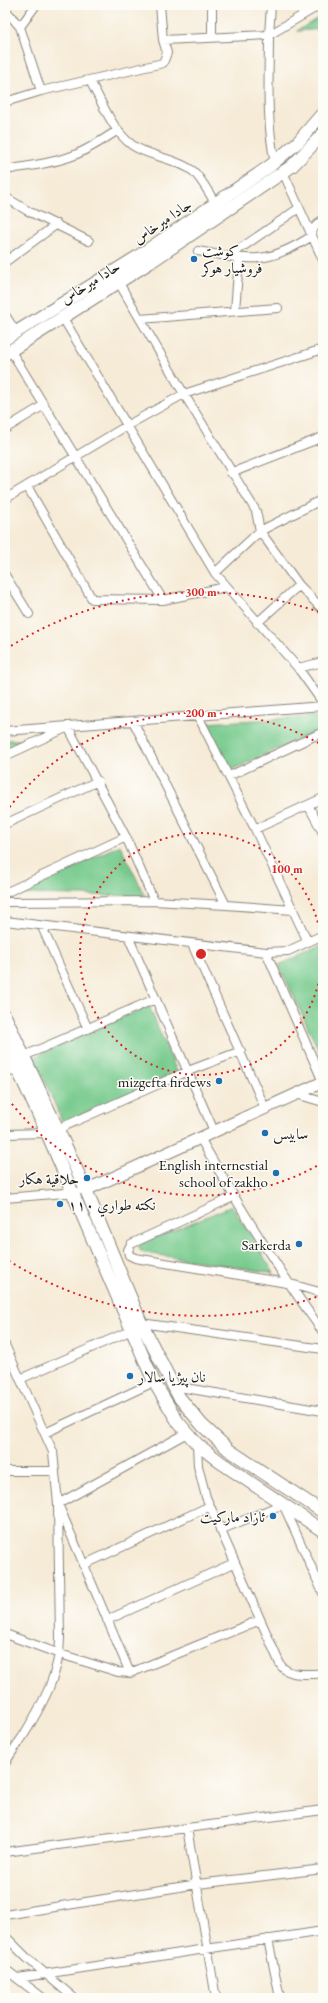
<svg xmlns="http://www.w3.org/2000/svg" width="328" height="2003" font-family="'EB Garamond',Amiri,serif">
<rect width="100%" height="100%" fill="#fdfcf7"/>
<filter id="ink" filterUnits="userSpaceOnUse"><feTurbulence type="fractalNoise" baseFrequency=".025" numOctaves="2"/><feDisplacementMap in="SourceGraphic" scale="8" xChannelSelector="R" yChannelSelector="G"/><feConvolveMatrix kernelMatrix="1 2 1 2 8 2 1 2 1" color-interpolation-filters="sRGB"/></filter>
<filter id="wash" filterUnits="userSpaceOnUse"><feTurbulence type="fractalNoise" baseFrequency=".012" numOctaves="4" result="noise"/><feDisplacementMap in="SourceGraphic" scale="16" xChannelSelector="R" yChannelSelector="G"/><feGaussianBlur stdDeviation="0.9" result="paint"/><feColorMatrix in="noise" values="0 0 0 0 0 0 0 0 0 0 0 0 0 0 0 0 0 1.4 0 .05"/><feComposite in="paint" operator="in"/></filter>
<g filter="url(#wash)">
<rect width="100%" height="100%" fill="#f6ebd7"/>
<path fill="#77ca8d" stroke="#4a7354" d="M323,15V29L297,31Z
M323,716V728L229,771L206,723Z
M5,740H26L5,750Z
M120,845L145,896L14,894Z
M321,946L323,951V1060L279,965Z
M149,1006L177,1072L63,1123L34,1057Z
M232,1206L274,1273L145,1253L141,1251L138,1247L142,1243Z"/>
</g>
<g filter="url(#ink)">
<g fill="none" stroke-linecap="round" stroke-linejoin="round">
<g stroke="#89847a" stroke-width="10">
<path id="minor" d="M212,5V37
M271,5L269,35L320,5
M5,9L20,27L41,91
M20,27L36,5
M163,40L269,35C269,78 266,121 275,163
M90,81C102,102 112,130 132,145C147,156 176,158 193,171C202,179 209,194 216,204
M5,102L41,91L163,63L167,53L163,40L160,5
M5,170C27,166 51,164 72,156C88,150 103,140 118,130
M283,172L323,260
M5,197L28,211L89,241
M310,232L323,219
M198,251C250,260 265,266 312,236
M228,257L299,208
M5,262L57,224
M119,283L184,394L256,511L260,531L299,585L323,610
M235,311L239,259
M5,315L16,332
M63,318L215,573L298,668L323,703
M140,319L278,308
M11,351L163,600
M5,429L44,405
M231,473L323,437
M27,486L92,599L163,600L226,587
M5,499L128,425L184,394L323,349
M215,573L260,531L323,499
M5,575L29,614
M257,623L299,585
M298,668L323,662
M198,716L255,829L308,942
M133,721L226,905L293,910
M5,731L323,706
M5,756L68,727L126,837L154,901
M229,776L323,732
M308,805L323,833
M5,824L98,781
M255,829L323,798
M5,893L126,837
M5,902L154,901L226,905
M5,921L266,952
M42,927L88,1029
M128,936L214,1131
M192,944L265,1108
M24,1056L155,999
M5,1072L19,1071
M323,1082L266,952L288,951L323,935
M296,1094L323,1102
M58,1129L188,1071L241,1051
M5,1134L47,1133
M200,1138C238,1205 278,1270 323,1332
M233,1197L131,1244L128,1250L129,1255L135,1258L287,1283L323,1293
M5,1198L77,1192
M141,1323L323,1349
M5,1345L53,1452L58,1504L60,1638C60,1673 43,1703 25,1733C19,1743 10,1753 5,1764
M20,1379L132,1330
M173,1386L323,1411
M45,1433L154,1382
M197,1444L198,1466L206,1497L280,1664C288,1678 309,1673 323,1674
M5,1471H55
M220,1530L283,1504L323,1593
M83,1565L210,1506
M107,1620L234,1563
M5,1634L60,1654L118,1672L130,1673L260,1620
M130,1673L58,1504L187,1433
M187,1828L216,1998
M5,1852L323,1810
M5,1915L198,1884L323,1869
M5,1936L27,1958L74,1998
M268,1939L280,1998
M5,1969L43,1998
M18,1978L323,1931"/>
</g>
<g stroke="#89847a" stroke-width="13">
<path id="secondary" d="M86,1190L323,1082"/>
</g>
<g stroke="#89847a" stroke-width="14">
<path id="primary" d="M5,339L137,257L270,166L298,142L323,113
M5,354L149,263L292,166L323,134
M5,1016L86,1190L141,1323L179,1397L202,1425L229,1450L323,1512
M5,1042L47,1133L154,1382L178,1422L197,1444L220,1462L323,1531"/>
</g>
<use href="#minor" stroke="#fff" stroke-width="8"/>
<use href="#secondary" stroke="#fff" stroke-width="11"/>
<use href="#primary" stroke="#fff" stroke-width="12"/>
</g>
</g>
<g fill="none" stroke="#d62828" stroke-width="2" stroke-dasharray="2 4">
<circle cx="201" cy="954" r="121"/>
<path d="M322 1163A241 241 0 0 1 6 1096M6 812A241 241 0 0 1 322 745"/>
<path d="M322 1295A362 362 0 0 1 6 1259M6 649A362 362 0 0 1 322 613"/>
</g>
<g fill="#1f6fb2" stroke="#fdfcf7" stroke-width="1.5">
<circle cx="194" cy="259" r="4"/>
<circle cx="219" cy="1081" r="4"/>
<circle cx="265" cy="1133" r="4"/>
<circle cx="276" cy="1173" r="4"/>
<circle cx="87" cy="1178" r="4"/>
<circle cx="60" cy="1204" r="4"/>
<circle cx="299" cy="1244" r="4"/>
<circle cx="130" cy="1376" r="4"/>
<circle cx="273" cy="1516" r="4"/>
</g>
<g text-anchor="middle" dominant-baseline="central" stroke-width="3" stroke-linejoin="round" paint-order="stroke">
<g font-size="15" fill="#1c1c1c" stroke="#fdfcf7">
<text transform="translate(162 221) rotate(-34)">جادا ميرخاس</text>
<text transform="translate(90 282) rotate(-32)">حادا ميرخاس</text>
</g>
<g font-size="15" fill="#1c1c1c" stroke="#fdfcf7" text-anchor="end">
<text x="202" y="250" text-anchor="start">كوشت<tspan x="202" dy="17">فروشيار هوكر</tspan></text>
<text x="211" y="1081">mizgefta firdews</text>
<text x="273" y="1133" text-anchor="start">سابيس</text>
<text x="268" y="1164">English internestial<tspan x="268" dy="17">school of zakho</tspan></text>
<text x="79" y="1178">حلاقية هكار</text>
<text x="68" y="1204" text-anchor="start">نكته طواري ١١٠</text>
<text x="291" y="1244">Sarkerda</text>
<text x="138" y="1376" text-anchor="start">نان پيژيا سالار</text>
<text x="265" y="1516">ئازاد ماركيت</text>
</g>
</g>
<circle cx="201" cy="954" r="6" fill="#d62828" stroke="#fdfcf7" stroke-width="2"/>
<g font-size="12" text-anchor="middle" font-weight="bold" fill="#d62828" stroke="#fdfcf7" stroke-width="3" stroke-linejoin="round" paint-order="stroke">
<text x="201" y="596">300 m</text>
<text x="201" y="717">200 m</text>
<text x="287" y="873">100 m</text>
</g>
<rect width="328" height="2003" fill="none" stroke="#fdfcf7" stroke-width="20"/>
</svg>
